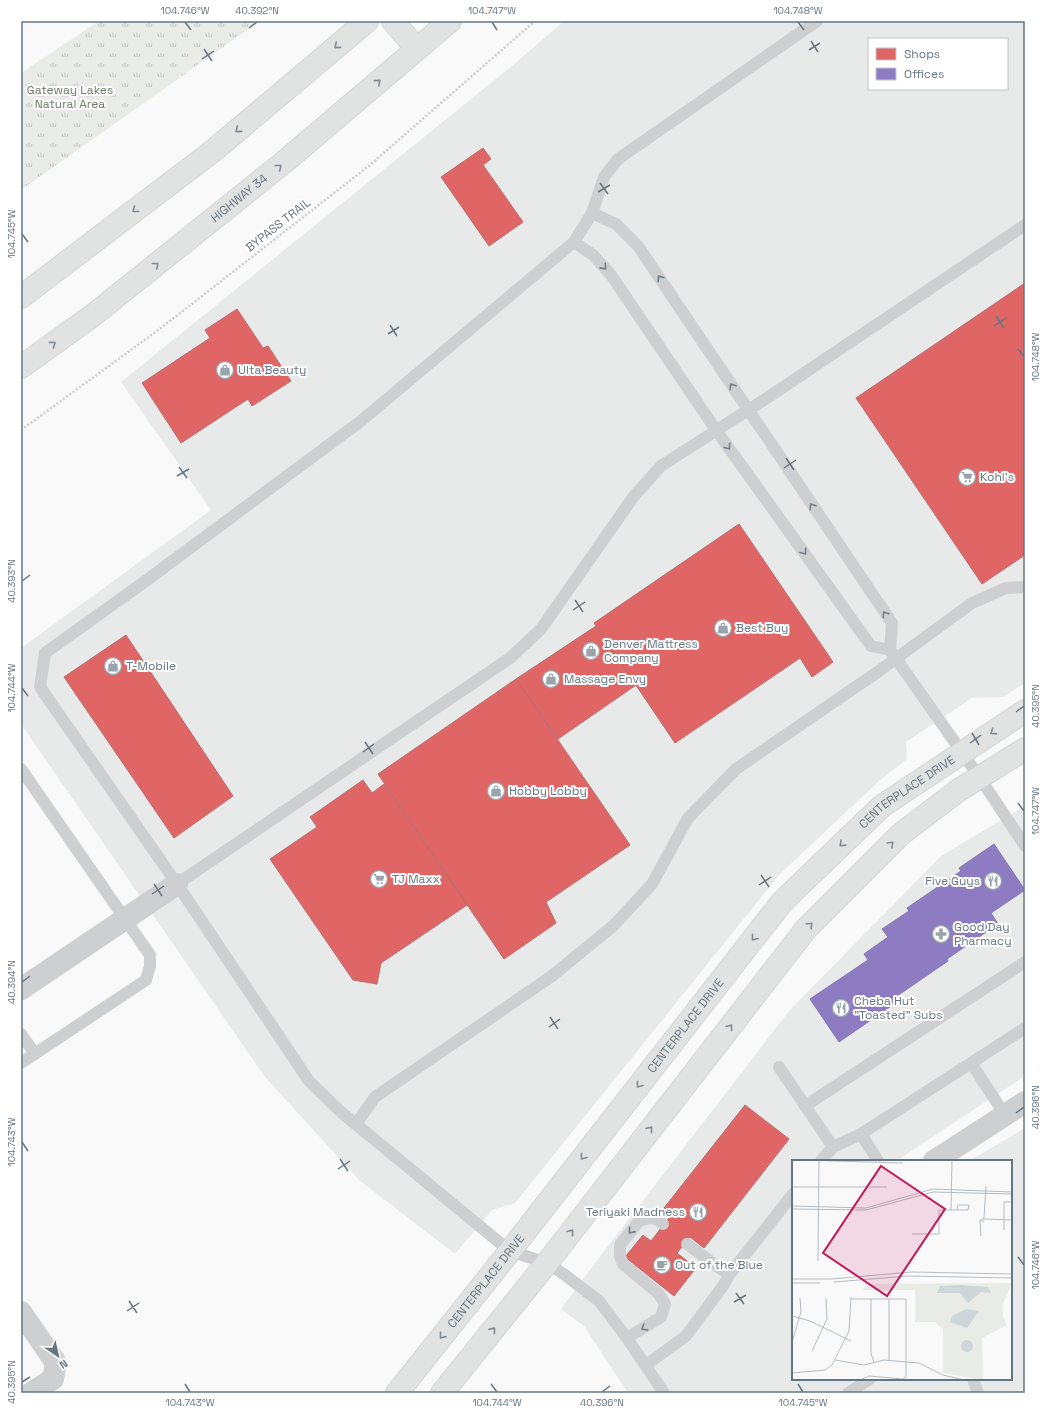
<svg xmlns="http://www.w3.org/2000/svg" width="1046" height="1414" font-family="'Space Grotesk',sans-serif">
<defs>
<pattern id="grass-tufts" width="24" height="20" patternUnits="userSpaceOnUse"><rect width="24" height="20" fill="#e8ebe6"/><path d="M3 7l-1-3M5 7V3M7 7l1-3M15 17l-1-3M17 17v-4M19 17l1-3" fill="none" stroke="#c0c3c0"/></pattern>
</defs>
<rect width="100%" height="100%" fill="#f9f9f9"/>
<path fill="#e8e9e9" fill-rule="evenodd" d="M564,21H1025V683L1003,697L972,698L906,742L907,759L879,781L779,875L515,1203L492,1210L455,1254L359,1180L265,1077L21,724V648L211,510L121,382L512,66ZM869,39H1007V89H869Z
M1025,806V1076L896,1161H793V1379H1011V1161H969L1025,1128V1393H628L584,1326L561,1309L595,1263L789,1011L941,856Z"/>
<path fill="url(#grass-tufts)" d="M99,21H260L21,190V73Z"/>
<path fill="#e06666" stroke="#bb6b6f" d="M483,148L491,159L483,165L523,222L489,246L441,177Z
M1025,283V555L982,584L856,398Z
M237,309L263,348L268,346L291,381L252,406L248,399L181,443L142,383L210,338L205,330Z
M739,524L833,662L812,677L800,658L675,743L594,623Z
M596,626L636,685L558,739L516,679Z
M126,635L233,796L174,838L64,677Z
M516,679L630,845L546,902L556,923L504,959L378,774Z
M363,780L372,793L384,784L467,905L381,963L377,984L353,980L270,859L317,827L310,817Z
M745,1105L789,1139L704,1248L690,1237L677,1253L696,1268L674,1296L625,1257L643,1235L651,1241L672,1214L664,1208Z"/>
<path fill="#8e7cc3" stroke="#827ab0" d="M994,844L1025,890L991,913L998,924L947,959L948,961L897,996L900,1000L839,1042L810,999L868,960L864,954L888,937L882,929L909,911L907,908L961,871L959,868Z"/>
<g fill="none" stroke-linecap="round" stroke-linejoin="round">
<g stroke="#d5d6d7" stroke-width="24">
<g id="secondary">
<path id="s1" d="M397,1393L510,1251L782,902L882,806L1025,711"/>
<path d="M442,1393L547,1263L806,929L901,834L959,790L1025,749"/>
</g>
</g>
<g stroke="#d5d6d6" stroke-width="24">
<g id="highway">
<path d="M393,21L417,49"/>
<path d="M21,297L213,151L367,21"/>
<path id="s2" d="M21,367L92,316L283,163L450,21"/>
</g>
</g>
<path stroke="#cbcccd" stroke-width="2.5" stroke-dasharray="2 2" stroke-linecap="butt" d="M21,430L161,328L370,165L535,21"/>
<path stroke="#cecfd0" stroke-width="12" d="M592,213L616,224L638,246L892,623L890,650L980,778L1025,846
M574,242L593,255L611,275L716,430L871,646L890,650
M21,769L150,955V966L146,980L21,1063
M177,884L510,658L541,629L634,496L661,466L770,396L1025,225
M21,1034L35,1054
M971,1063L1005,1115
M779,1067L833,1147
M805,1106L1025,962
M356,1124L375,1097L552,976L613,926L652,884L688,818L736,769L879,671L972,603L1006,588L1025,587
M861,1134L878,1161
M821,1161L833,1147L861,1134L1025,1028
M687,1244L729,1275
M627,1338L661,1317L665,1304L659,1294L623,1264L620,1256V1245L639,1221L650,1218L657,1219L663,1224
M646,1365L686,1336L723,1286L729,1275L793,1194
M973,1379L978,1393
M664,1393L627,1338L599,1301L565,1275L547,1263L510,1251L341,1112L309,1081L177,884L40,687L45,653L147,580L361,421L574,242L592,213L604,177L618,159L817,21
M848,1393L870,1379"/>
<path stroke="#cecfd0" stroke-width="22" d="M21,989L177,884
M934,1161L1025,1102
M21,1312L56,1363L53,1379L31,1393"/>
<use href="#secondary" stroke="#e1e2e2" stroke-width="22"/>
<use href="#highway" stroke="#e1e2e2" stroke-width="22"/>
</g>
<defs><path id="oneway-chevron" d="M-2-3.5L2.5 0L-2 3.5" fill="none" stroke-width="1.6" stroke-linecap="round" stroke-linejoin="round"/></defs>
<g stroke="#7e8c96">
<use href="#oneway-chevron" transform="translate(337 46) rotate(140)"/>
<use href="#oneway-chevron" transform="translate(378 82) rotate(-40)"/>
<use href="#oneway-chevron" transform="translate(238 130) rotate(140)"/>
<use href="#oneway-chevron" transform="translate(279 167) rotate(-39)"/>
<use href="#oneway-chevron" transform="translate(135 210) rotate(142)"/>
<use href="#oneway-chevron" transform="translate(156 265) rotate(-39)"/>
<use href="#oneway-chevron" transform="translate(53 344) rotate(-36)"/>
<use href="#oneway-chevron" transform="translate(993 732) rotate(147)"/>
<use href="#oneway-chevron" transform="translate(842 844) rotate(136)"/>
<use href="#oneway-chevron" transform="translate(891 844) rotate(-45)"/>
<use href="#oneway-chevron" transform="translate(810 925) rotate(-46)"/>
<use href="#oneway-chevron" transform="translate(754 938) rotate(128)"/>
<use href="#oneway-chevron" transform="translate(730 1027) rotate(-52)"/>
<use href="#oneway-chevron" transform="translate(639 1085) rotate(128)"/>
<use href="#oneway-chevron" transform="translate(650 1129) rotate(-52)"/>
<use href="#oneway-chevron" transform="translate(583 1157) rotate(128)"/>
<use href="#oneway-chevron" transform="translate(571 1232) rotate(-52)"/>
<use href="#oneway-chevron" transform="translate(493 1330) rotate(-51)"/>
<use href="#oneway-chevron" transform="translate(442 1336) rotate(128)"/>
</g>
<g stroke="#707f8b">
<use href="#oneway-chevron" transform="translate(604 267) rotate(48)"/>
<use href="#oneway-chevron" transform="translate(660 278) rotate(-124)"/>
<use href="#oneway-chevron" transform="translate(732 386) rotate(-124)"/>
<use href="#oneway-chevron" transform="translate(728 447) rotate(54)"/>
<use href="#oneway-chevron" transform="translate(812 506) rotate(-124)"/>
<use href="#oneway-chevron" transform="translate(804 552) rotate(54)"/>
<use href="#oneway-chevron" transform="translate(885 614) rotate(-124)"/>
<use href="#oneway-chevron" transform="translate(631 1231) rotate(129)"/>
<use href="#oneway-chevron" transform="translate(644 1328) rotate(148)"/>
</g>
<path fill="none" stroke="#657683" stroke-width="1.5" d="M185,22L191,30M492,22L497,30M798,22L804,30M249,28L257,22M811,41L818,52M204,49L212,61M809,50L820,43M202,59L214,51M600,183L608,194M598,192L610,185M22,234L28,242M996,316L1004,328M390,325L397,336M994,326L1006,318M388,334L399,327M1018,349L1024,357M786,458L794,470M179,467L187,478M784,468L796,460M177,476L189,469M22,581L30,575M575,600L583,612M573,610L585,602M22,688L28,696M1016,712L1024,706M972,733L979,745M365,742L373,754M970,743L981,735M363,752L374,744M1018,803L1024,811M761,875L769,887M154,884L162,896M759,885L771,877M152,894L164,886M22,982L30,976M550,1017L558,1029M549,1027L560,1019M1016,1113L1024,1107M22,1142L28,1151M340,1159L348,1171M338,1169L350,1161M1018,1257L1024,1265M736,1293L744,1304M129,1301L137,1313M734,1302L746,1295M127,1311L139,1303M22,1382L30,1377M185,1384L190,1392M491,1384L497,1392M798,1384L803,1392M602,1392L610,1386"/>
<defs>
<g id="shop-ring" transform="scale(0.9)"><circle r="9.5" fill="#fff" stroke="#99a4ac" stroke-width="1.5"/><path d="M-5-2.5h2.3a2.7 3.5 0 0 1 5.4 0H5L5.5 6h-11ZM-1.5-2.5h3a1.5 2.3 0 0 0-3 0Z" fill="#99a4ac"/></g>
<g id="supermarket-ring" transform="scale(0.9)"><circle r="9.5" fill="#fff" stroke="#99a4ac" stroke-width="1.5"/><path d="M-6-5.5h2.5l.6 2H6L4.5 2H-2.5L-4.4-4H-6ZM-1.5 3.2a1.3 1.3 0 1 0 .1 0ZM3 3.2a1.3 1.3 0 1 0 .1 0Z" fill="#99a4ac"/></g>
<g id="restaurant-ring" transform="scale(0.9)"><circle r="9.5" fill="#fff" stroke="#99a4ac" stroke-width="1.5"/><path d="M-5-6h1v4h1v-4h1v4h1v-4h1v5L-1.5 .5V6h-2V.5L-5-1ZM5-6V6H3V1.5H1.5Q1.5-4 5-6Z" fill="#99a4ac"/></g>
<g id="pharmacy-ring" transform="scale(0.9)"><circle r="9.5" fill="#fff" stroke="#99a4ac" stroke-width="1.5"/><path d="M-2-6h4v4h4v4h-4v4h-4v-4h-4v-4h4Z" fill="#99a4ac"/></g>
<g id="cafe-ring" transform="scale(0.9)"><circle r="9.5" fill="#fff" stroke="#99a4ac" stroke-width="1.5"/><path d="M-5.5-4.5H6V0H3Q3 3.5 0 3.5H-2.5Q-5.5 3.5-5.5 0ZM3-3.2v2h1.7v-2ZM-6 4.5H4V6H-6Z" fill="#99a4ac"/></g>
</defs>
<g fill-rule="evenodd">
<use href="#shop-ring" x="225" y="370"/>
<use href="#supermarket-ring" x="967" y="477"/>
<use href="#shop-ring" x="723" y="628"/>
<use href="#shop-ring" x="591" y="651"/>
<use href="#shop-ring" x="113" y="666"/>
<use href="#shop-ring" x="551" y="679"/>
<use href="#shop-ring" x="496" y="791"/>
<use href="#supermarket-ring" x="379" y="879"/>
<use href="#restaurant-ring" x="993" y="881"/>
<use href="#pharmacy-ring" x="941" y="934"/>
<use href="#restaurant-ring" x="841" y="1008"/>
<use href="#restaurant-ring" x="698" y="1212"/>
<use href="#cafe-ring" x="662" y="1265"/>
</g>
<g text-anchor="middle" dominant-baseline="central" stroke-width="4" stroke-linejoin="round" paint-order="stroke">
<g font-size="12" fill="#687a64" stroke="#fff">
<text x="70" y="90">Gateway Lakes<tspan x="70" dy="14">Natural Area</tspan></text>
</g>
<g font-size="12" fill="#657683" stroke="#fff">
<text stroke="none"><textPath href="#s2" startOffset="276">HIGHWAY 34</textPath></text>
<text transform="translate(278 225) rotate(-38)">BYPASS TRAIL</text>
<text stroke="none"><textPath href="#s1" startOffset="791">CENTERPLACE DRIVE</textPath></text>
<text stroke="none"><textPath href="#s1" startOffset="467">CENTERPLACE DRIVE</textPath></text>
<text stroke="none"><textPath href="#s1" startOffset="143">CENTERPLACE DRIVE</textPath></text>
</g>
<g font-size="12" fill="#657683" stroke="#fff" text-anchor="start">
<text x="238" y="370">Ulta Beauty</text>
<text x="980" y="477">Kohl's</text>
<text x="736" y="628">Best Buy</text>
<text x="604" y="644">Denver Mattress<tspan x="604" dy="14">Company</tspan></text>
<text x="126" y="666">T-Mobile</text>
<text x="564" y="679">Massage Envy</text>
<text x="509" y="791">Hobby Lobby</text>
<text x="392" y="879">TJ Maxx</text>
<text x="980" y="881" text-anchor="end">Five Guys</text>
<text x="954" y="927">Good Day<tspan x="954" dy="14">Pharmacy</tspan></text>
<text x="854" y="1001">Cheba Hut<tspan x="854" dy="14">"Toasted" Subs</tspan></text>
<text x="685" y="1212" text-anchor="end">Teriyaki Madness</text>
<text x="675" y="1265">Out of the Blue</text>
</g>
</g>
<g transform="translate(792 1160)">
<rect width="220" height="220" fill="#f9f9f9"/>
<path d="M220,123L211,144V157L215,165L190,178L191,220L151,213V169L143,162H123V130H71L74,124Z" fill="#e8ebe6"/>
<path d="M168,125L196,127L199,133L189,132L176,143L168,133H145L148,126ZM174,149L187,151L175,168L158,162L160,156ZM169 186a6 6 0 1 1 12 0a6 6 0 1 1-12 0Z" fill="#ced6d9"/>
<path fill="none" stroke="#b5bdc3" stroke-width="1" d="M8,0L111,3M0,27H95M0,46L74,48L141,29L220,32M0,49L74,50L141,32L220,34M159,50L160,0M192,58L194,26M193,59L220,60M189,61H192V58L188,60L189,76M212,70V42H220M120,74H147V50H165L166,45H177L176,50H165M26,101L27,1M0,119H40L119,112L220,114M42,122L116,116L220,118M0,123H28M59,139H114V217L111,219L77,216L68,220M79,139V193L82,203M97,139V201M0,156L18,161L59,181M0,182L9,152L8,138M20,191L35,159L34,138M43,200L72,205L92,200L127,203L151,215L172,220M0,213L33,210L40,205L57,171L59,137"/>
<path fill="#c2185b" fill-opacity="0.15" stroke="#c2185b" stroke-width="2" d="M89,6L153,49L95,136L31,93Z"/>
<rect width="220" height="220" fill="none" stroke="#657683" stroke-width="2"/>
</g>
<rect width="1046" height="1414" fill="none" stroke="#ffffff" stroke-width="44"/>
<rect x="868" y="38" width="140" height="52" fill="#ffffff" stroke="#c1c8cd"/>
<rect x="876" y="48" width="20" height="12" fill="#e06666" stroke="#c1c8cd"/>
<text x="904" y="58" font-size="12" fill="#657683">Shops</text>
<rect x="876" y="68" width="20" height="12" fill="#8e7cc3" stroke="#c1c8cd"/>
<text x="904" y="78" font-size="12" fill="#657683">Offices</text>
<g transform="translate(58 1356) rotate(146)" stroke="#ffffff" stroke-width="3" paint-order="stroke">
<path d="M0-3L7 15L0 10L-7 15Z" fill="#657683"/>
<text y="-6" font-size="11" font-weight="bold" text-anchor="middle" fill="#657683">N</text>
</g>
<rect x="22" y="22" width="1002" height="1370" fill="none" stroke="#657683" stroke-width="1.5"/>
<g font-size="10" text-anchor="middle" fill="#657683">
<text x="185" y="14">104.746°W</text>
<text x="257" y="14">40.392°N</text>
<text x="492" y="14">104.747°W</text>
<text x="798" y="14">104.748°W</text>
<text transform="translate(11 234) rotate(-90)" y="4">104.745°W</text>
<text transform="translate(1035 357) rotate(-90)" y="4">104.748°W</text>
<text transform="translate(11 581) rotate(-90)" y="4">40.393°N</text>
<text transform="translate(11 688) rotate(-90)" y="4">104.744°W</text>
<text transform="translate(1035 706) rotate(-90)" y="4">40.395°N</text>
<text transform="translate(1035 811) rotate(-90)" y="4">104.747°W</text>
<text transform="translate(11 982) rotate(-90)" y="4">40.394°N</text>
<text transform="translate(1035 1107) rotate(-90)" y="4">40.396°N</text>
<text transform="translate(11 1142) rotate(-90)" y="4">104.743°W</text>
<text transform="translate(1035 1265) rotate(-90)" y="4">104.746°W</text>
<text transform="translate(11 1382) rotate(-90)" y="4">40.395°N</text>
<text x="190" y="1406">104.743°W</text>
<text x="497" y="1406">104.744°W</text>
<text x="602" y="1406">40.396°N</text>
<text x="803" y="1406">104.745°W</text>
</g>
</svg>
